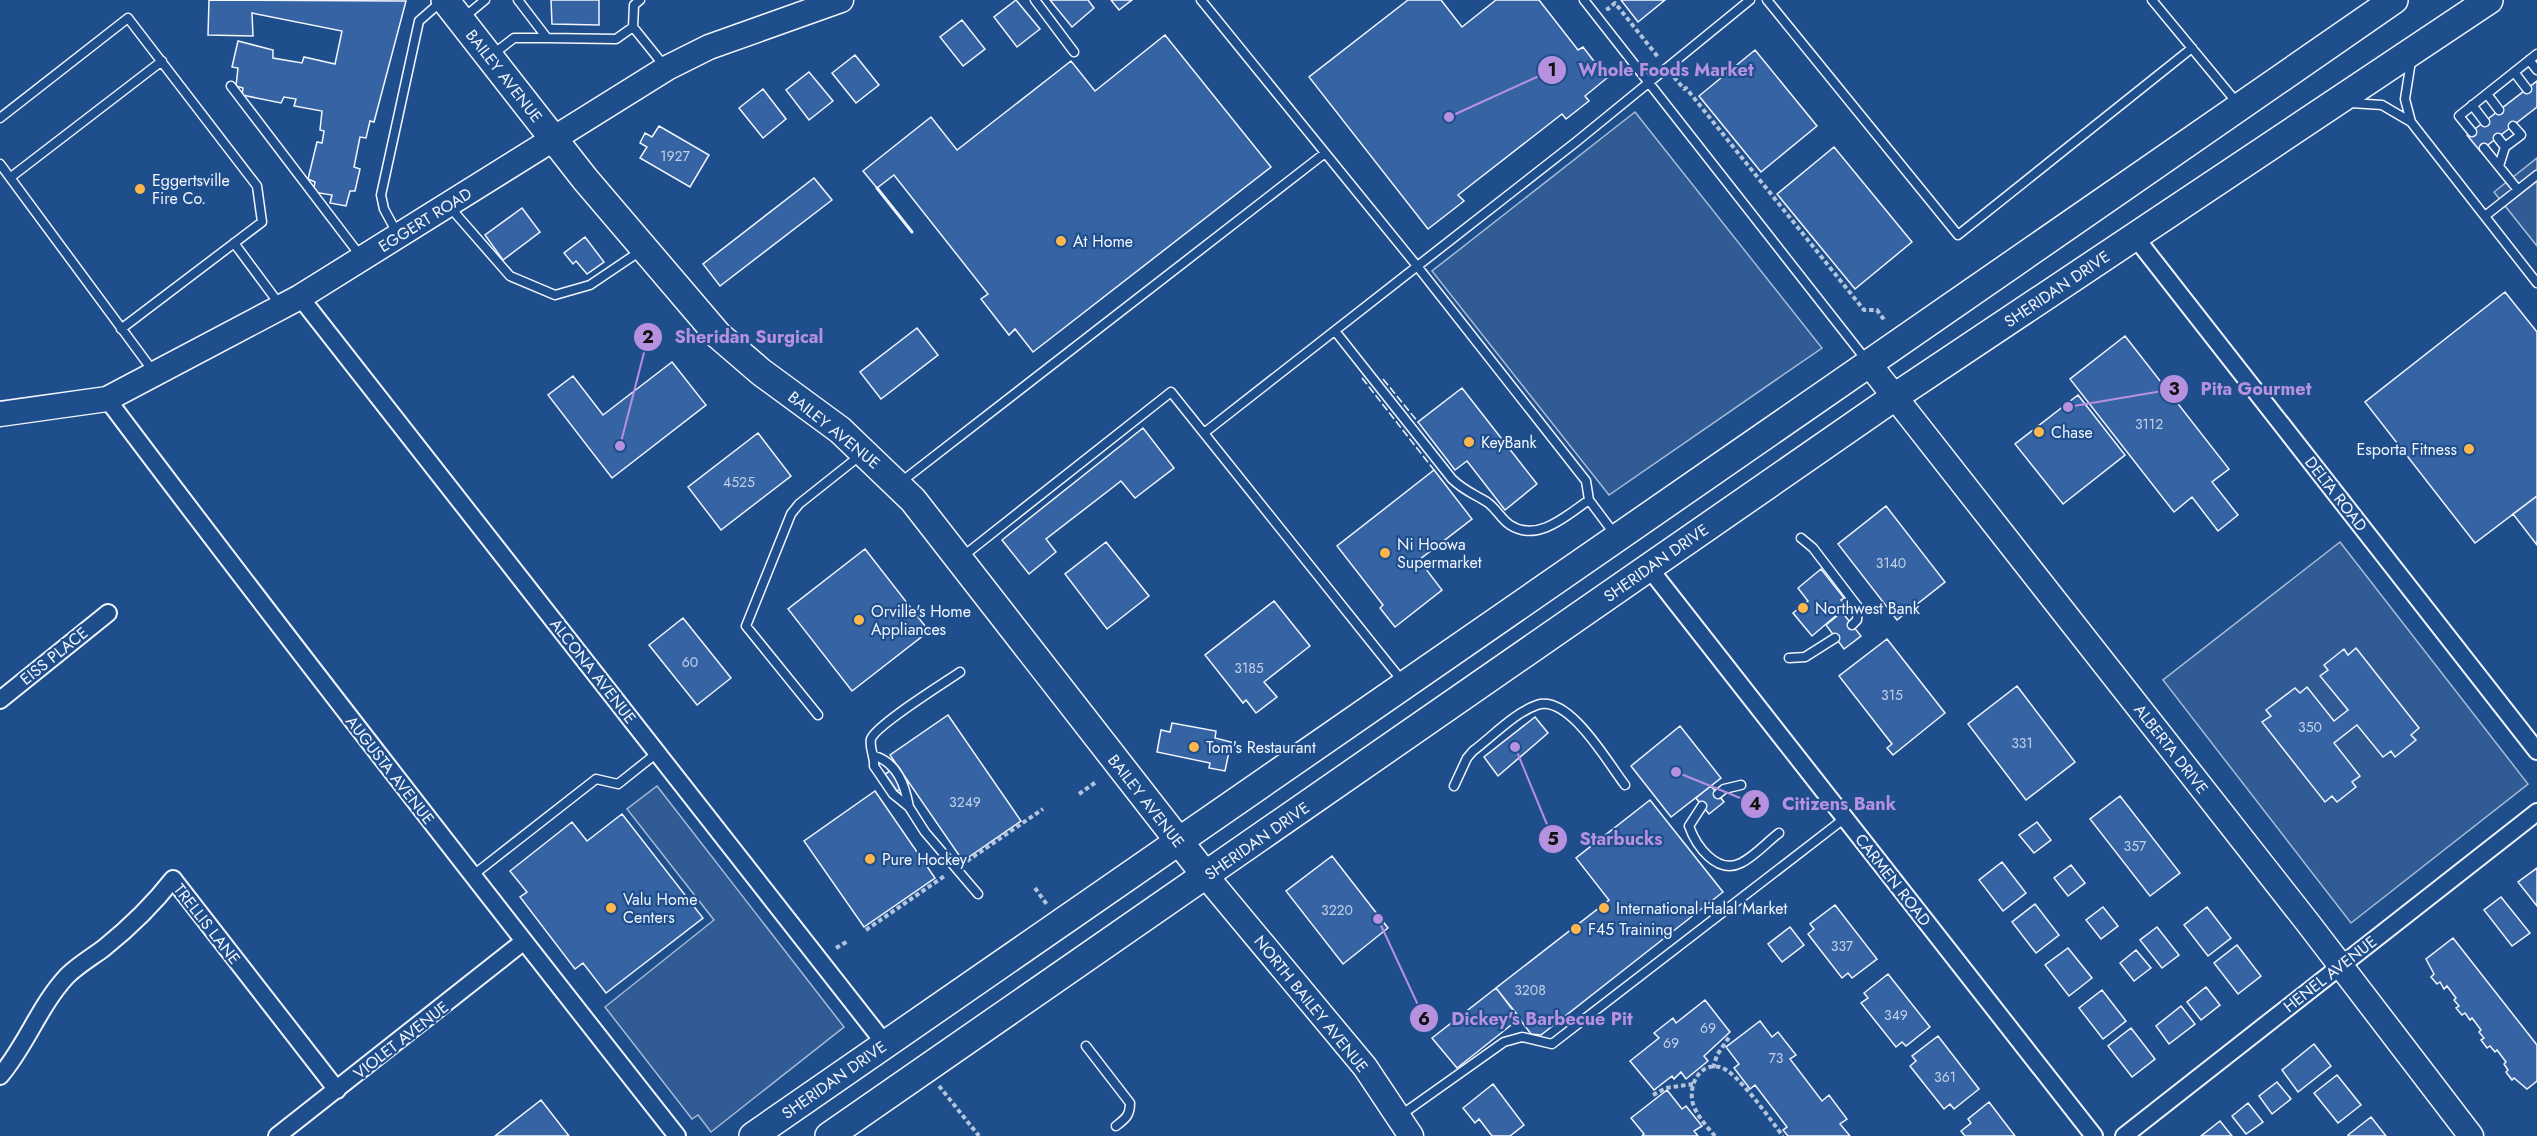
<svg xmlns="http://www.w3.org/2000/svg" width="2537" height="1136" font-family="Jost,sans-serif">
<rect width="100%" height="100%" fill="#1f4e8c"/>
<path fill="#305b95" stroke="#a8bbd7" stroke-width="1.5" d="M1635,112L1822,348L1609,495L1432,271Z
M2537,158V246L2494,192Z
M2340,542L2528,784L2351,923L2163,680Z
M657,786L844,1027L711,1132L698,1115L692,1119L605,1007L714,920L627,809Z"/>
<path fill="#3563a3" stroke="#f2f6ff" stroke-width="1.5" d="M209,0L406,1L374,122L370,121L366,138L360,137L354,167L360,169L355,191H350L346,206L330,203L332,195L313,192L315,182L308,179L317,142L322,143L324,131L320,130L322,111L294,106L296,99L284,97L281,103L242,95L243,88L236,86L238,68L232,67L238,41L273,50V58L302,63L304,57L335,64L342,31L252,13L253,36L208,35Z
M551,0H599V25L552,24Z
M1016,0L1040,29L1017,47L994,17Z
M1050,0H1088L1094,8L1072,27Z
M1111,0H1132L1119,10Z
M1408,0H1441L1462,27L1496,0H1539L1578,50L1583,47L1607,78L1585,96L1589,101L1566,119L1562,114L1458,195L1464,201L1428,229L1309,77Z
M1621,0H1665L1638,22Z
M962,20L985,49L963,66L940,37Z
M1165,35L1271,167L1033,352L1015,329L1009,335L981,299L988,294L894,175L877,188L863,171L931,117L957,150L1071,61L1095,91Z
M1755,50L1817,126L1761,172L1699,96Z
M855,55L879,85L856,103L832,73Z
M809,72L833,101L809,120L786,90Z
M2537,81V107L2480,151L2467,135Z
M763,89L786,119L763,138L739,108Z
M659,126L709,155L690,187L640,158L647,147L640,143L645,133L652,137Z
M1834,147L1912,242L1855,289L1777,194Z
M814,178L832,200L720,286L703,264Z
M522,208L540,232L503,260L485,235Z
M585,237L604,262L587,274L576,261L573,264L564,253Z
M2505,292L2537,332V496L2475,543L2365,402Z
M917,328L938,355L881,399L860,372Z
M2125,336L2229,469L2212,482L2238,515L2218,531L2192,497L2174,512L2070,379Z
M672,362L706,405L612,478L548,395L573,376L603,415Z
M1462,388L1537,484L1505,510L1467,461L1455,470L1418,422Z
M2078,395L2125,455L2063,504L2015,444Z
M1143,428L1174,468L1135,498L1121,481L1046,539L1056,552L1029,574L1002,540Z
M758,433L791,476L721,530L688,487Z
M1434,470L1472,519L1419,560L1442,590L1395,627L1380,608L1383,605L1337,546Z
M2537,496V545L2513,514Z
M1886,506L1945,582L1897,620L1838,544Z
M1106,542L1149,596L1107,629L1065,574Z
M865,549L929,631L852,691L788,609Z
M1821,569L1844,598L1841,600L1846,607L1812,636L1793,613L1808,601L1798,588Z
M1274,601L1310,646L1264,682L1277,697L1256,713L1246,700L1243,703L1205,655Z
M1842,612L1861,636L1844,649L1826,625Z
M683,618L731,678L697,705L649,645Z
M1887,639L1945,713L1893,755L1887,748L1892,744L1839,676Z
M2356,648L2419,728L2411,735L2416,740L2395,757L2391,751L2383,757L2357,725L2334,743L2360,776L2352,782L2356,787L2337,802L2332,796L2325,802L2262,722L2271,716L2266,710L2295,688L2300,693L2307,687L2334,721L2348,710L2320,676L2328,670L2324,665L2344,649L2348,655Z
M2017,686L2075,762L2026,800L1968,724Z
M948,715L1021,821L963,861L890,755Z
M1535,717L1548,733L1498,776L1484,757Z
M1172,723L1216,731L1215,738L1231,742L1225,771L1209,768L1210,763L1157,752L1161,730L1170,732Z
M1680,726L1721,778L1671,817L1631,766Z
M898,766L909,783L897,791L885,774Z
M1711,786L1724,802L1709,814L1696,798Z
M875,791L935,878L864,927L804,841Z
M2120,796L2180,873L2150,896L2090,819Z
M1650,800L1723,892L1541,1035L1531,1034L1496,988L1609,900L1576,858Z
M622,814L703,918L606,993L583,963L575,969L520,897L527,892L510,871L572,822L587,841Z
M2037,822L2051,840L2034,853L2019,835Z
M1332,856L1388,928L1343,964L1286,891Z
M2002,862L2026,893L2003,911L1979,880Z
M2071,865L2085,883L2068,896L2054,878Z
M2537,868V906L2518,882Z
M2501,897L2530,933L2512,946L2484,910Z
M2035,904L2059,935L2036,953L2012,922Z
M1835,905L1877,959L1852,978L1848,973L1842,978L1808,934L1814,929L1810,924Z
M2103,907L2118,926L2101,939L2086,920Z
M2207,907L2231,938L2208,956L2184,925Z
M1790,927L1804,945L1782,962L1768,944Z
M2157,927L2179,955L2162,968L2140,940Z
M2453,938L2537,1045V1081L2527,1089L2514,1078L2512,1080L2506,1072L2508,1070L2504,1064L2506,1062L2497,1050L2495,1052L2490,1046L2487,1048L2481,1040L2484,1038L2479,1032L2481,1030L2472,1018L2470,1020L2465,1013L2462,1015L2456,1008L2459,1006L2454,1000L2456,998L2447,986L2444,989L2440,982L2437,984L2431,977L2434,974L2426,959Z
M2237,945L2261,976L2238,994L2214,963Z
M2068,948L2092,978L2069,996L2045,965Z
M2136,950L2151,968L2134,981L2120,963Z
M1888,974L1930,1027L1906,1046L1902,1042L1896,1047L1861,1003L1868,998L1864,993Z
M2206,987L2220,1005L2201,1020L2187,1002Z
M1496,988L1520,1018L1457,1068L1432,1038Z
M2102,990L2126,1021L2103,1039L2079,1008Z
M1705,1000L1730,1032L1704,1056L1708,1061L1686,1079L1681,1072L1674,1079L1672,1076L1654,1090L1630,1061L1659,1038L1654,1033L1673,1018L1676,1023Z
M2181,1006L2195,1024L2169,1044L2156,1026Z
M1760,1021L1772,1037L1778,1032L1796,1055L1790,1059L1822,1101L1829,1095L1847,1119L1840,1124L1850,1136H1788L1783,1130L1787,1127L1755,1085L1750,1089L1734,1068L1739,1064L1726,1047Z
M2131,1028L2155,1059L2132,1077L2108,1046Z
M1938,1036L1979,1089L1954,1109L1950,1104L1944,1109L1910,1066L1916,1061L1912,1056Z
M2314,1044L2331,1066L2298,1092L2282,1070Z
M2337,1075L2361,1105L2338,1123L2314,1093Z
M2277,1082L2291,1099L2272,1114L2259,1096Z
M1493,1084L1524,1125L1510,1136H1492L1479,1119L1475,1123L1463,1108Z
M1667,1090L1682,1109L1686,1106L1702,1126L1694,1131L1698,1136H1642L1644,1134L1631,1118Z
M541,1100L569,1136H495Z
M1989,1102L2015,1136H1965L1961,1131L1971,1123L1968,1119Z
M2248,1103L2263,1122L2246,1134L2232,1116Z
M2371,1117L2386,1136H2348V1135Z
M2220,1121L2232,1136H2201Z"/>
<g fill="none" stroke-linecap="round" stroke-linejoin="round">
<g stroke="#f2f6ff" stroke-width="11">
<path id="lane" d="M1035,0L1074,52
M1201,0L1417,266L1586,481L1589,500L1616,536
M1584,0L1867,361
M1767,0L1958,235L2192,48
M2152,0L2238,104
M462,19L485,0
M633,27L634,5L640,0
M547,38L616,39L633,27L666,68
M492,55L514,38H547L518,0
M2529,60L2537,70
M2411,61L2405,99L2411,122
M2514,72L2527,89
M231,86L362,258
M2487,94L2499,110
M2351,103L2382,105L2411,122L2537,283
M2472,105L2485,122
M0,118L128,18L257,186L262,222L121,329
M2472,132L2459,116L2537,54
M2498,138L2505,147L2499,166
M2505,147L2521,135L2513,126
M2484,148L2518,190
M0,164L153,371
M11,177L162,61
M448,205L510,276L555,295L590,285L642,250
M2485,216L2537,175
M397,233L384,209L381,195L419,21L443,0
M234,243L280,305
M1335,331L1452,479C1463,490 1474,494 1487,502C1496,508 1501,519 1510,525C1538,543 1567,515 1589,500
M1204,433L1576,142L1750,0
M901,482L1325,153
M1801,538L1813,548L1858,607L1857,620L1852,625
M962,557L1171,392L1403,682
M1789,658L1805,657L1835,638
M960,672C944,683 876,725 871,739C869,748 875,757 874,766L893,794L909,807L925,832L978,894
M818,715L746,626L791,514L799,504L862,454
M875,756C897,763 905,785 909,807
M1454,786L1467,758L1473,751C1492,737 1514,713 1537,705C1569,694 1608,763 1625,785
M1718,794L1724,789L1741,785
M1702,806L1689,826C1696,846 1717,875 1741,863C1755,856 1767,842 1779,833
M472,876L596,779L618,784L657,753
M1086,1046L1130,1103C1130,1116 1125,1119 1116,1126
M1401,1115L1504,1042L1522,1037L1552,1044L1845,818"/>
</g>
<g stroke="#f2f6ff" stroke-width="20">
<path id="street" d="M2135,237L2537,751
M300,297L886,1045
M107,399C294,648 485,892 677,1136
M1649,568L2094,1136
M0,700L108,613
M0,1076C26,1046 39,1006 67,976C78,965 92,957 104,948C130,927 152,906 173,879L337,1090
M277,1136L523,942
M2124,1136L2537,812"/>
</g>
<g stroke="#f2f6ff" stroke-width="27">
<path id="secondary" d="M1869,364L2308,923L2471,1136
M0,414L107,399L300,297L667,68L709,47L841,0
M1206,876L1365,1067L1411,1136"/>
</g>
<g stroke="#f2f6ff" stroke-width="30">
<path id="primary" d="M445,0L585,179L718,335L761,372L840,430L913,500L1206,876
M753,1136L2394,0
M829,1136L1896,396L2489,0"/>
</g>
<path stroke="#b3c4dc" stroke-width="4" stroke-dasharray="4.5 3" stroke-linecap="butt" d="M1607,7L1608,9L1615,3L1658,57
M1674,77L1684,89L1686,88L1864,310H1877L1885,321
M1079,794L1096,782
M967,861L1043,809
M1035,888L1048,906
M866,930L946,875
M836,948L848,941
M1713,1068L1717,1055L1730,1036
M939,1086L979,1136
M1653,1095L1666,1088L1693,1084
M1715,1136C1708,1128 1700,1119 1695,1109C1686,1092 1696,1062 1720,1067C1738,1072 1771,1121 1783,1136"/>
<use href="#lane" stroke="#1f4e8c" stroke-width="8"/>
<use href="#street" stroke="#1f4e8c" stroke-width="16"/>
<use href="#secondary" stroke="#1f4e8c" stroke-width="24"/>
<use href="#primary" stroke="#1f4e8c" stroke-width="27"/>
<path stroke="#f2f6ff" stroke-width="1.5" stroke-dasharray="8 3" stroke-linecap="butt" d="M1362,378L1434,470
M1383,379L1418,422"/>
<path stroke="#f2f6ff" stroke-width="3" d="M877,188L912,232"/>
</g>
<g fill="#ffb74d" stroke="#1f4e8c" stroke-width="2">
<circle cx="140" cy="189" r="6"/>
<circle cx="1061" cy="241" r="6"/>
<circle cx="2039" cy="432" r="6"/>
<circle cx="1469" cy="442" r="6"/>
<circle cx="2469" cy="449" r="6"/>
<circle cx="1385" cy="553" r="6"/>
<circle cx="1803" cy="608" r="6"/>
<circle cx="859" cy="620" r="6"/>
<circle cx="1194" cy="747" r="6"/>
<circle cx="870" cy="859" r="6"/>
<circle cx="611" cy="908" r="6"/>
<circle cx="1604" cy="908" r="6"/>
<circle cx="1576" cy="929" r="6"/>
</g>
<g text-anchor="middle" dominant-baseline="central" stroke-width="4.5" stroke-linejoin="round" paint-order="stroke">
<g font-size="14" fill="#c3d1e8">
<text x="675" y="156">1927</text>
<text x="2149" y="424">3112</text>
<text x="739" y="482">4525</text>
<text x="1891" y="563">3140</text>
<text x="690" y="662">60</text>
<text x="1249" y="668">3185</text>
<text x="1892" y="695">315</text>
<text x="2310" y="727">350</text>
<text x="2022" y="743">331</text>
<text x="965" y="802">3249</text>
<text x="2135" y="846">357</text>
<text x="1337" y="910">3220</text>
<text x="1842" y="946">337</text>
<text x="1530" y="990">3208</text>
<text x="1896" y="1015">349</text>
<text x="1708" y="1028">69</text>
<text x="1671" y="1043">69</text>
<text x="1776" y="1058">73</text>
<text x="1945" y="1077">361</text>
</g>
<g font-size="16" fill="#f2f6ff" stroke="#1f4e8c">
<text transform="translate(504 76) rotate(52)">BAILEY AVENUE</text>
<text transform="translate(425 220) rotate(-32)">EGGERT ROAD</text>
<text transform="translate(2057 289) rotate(-34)">SHERIDAN DRIVE</text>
<text transform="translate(834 430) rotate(39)">BAILEY AVENUE</text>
<text transform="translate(2336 494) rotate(52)">DELTA ROAD</text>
<text transform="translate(1656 563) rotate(-35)">SHERIDAN DRIVE</text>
<text transform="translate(54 656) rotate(-39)">EISS PLACE</text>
<text transform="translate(593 671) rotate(52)">ALCONA AVENUE</text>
<text transform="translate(2171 749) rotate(52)">ALBERTA DRIVE</text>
<text transform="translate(390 770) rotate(52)">AUGUSTA AVENUE</text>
<text transform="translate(1146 801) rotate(52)">BAILEY AVENUE</text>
<text transform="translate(1257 841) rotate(-35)">SHERIDAN DRIVE</text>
<text transform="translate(1893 880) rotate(52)">CARMEN ROAD</text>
<text transform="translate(207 924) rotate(52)">TRELLIS LANE</text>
<text transform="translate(2330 974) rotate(-38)">HENEL AVENUE</text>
<text transform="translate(1311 1004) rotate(51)">NORTH BAILEY AVENUE</text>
<text transform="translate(401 1040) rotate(-38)">VIOLET AVENUE</text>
<text transform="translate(834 1080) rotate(-35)">SHERIDAN DRIVE</text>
</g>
<g font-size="16" fill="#f2f6ff" stroke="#1f4e8c" text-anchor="start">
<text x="152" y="180">Eggertsville<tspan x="152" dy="18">Fire Co.</tspan></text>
<text x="1073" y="241">At Home</text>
<text x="2051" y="432">Chase</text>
<text x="1481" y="442">KeyBank</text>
<text x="2457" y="449" text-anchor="end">Esporta Fitness</text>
<text x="1397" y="544">Ni Hoowa<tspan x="1397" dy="18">Supermarket</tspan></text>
<text x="1815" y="608">Northwest Bank</text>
<text x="871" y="611">Orville's Home<tspan x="871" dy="18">Appliances</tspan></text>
<text x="1206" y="747">Tom's Restaurant</text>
<text x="882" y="859">Pure Hockey</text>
<text x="623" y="899">Valu Home<tspan x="623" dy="18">Centers</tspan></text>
<text x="1616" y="908">International Halal Market</text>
<text x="1588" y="929">F45 Training</text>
</g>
</g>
<path fill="none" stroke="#b691df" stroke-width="2" d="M1449 117L1552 70M620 446L648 337M2068 407L2174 389M1676 772L1755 804M1515 747L1553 839M1378 919L1424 1018"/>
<g fill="#b691df" stroke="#1f4e8c" stroke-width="2">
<circle cx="1449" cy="117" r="6"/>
<circle cx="620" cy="446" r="6"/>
<circle cx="2068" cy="407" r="6"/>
<circle cx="1676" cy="772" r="6"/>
<circle cx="1515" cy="747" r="6"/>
<circle cx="1378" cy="919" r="6"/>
<circle cx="1552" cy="70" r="15"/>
<circle cx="648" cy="337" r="15"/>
<circle cx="2174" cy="389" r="15"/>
<circle cx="1755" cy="804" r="15"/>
<circle cx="1553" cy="839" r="15"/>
<circle cx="1424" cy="1018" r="15"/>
</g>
<g font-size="18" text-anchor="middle" font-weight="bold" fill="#111">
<text x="1552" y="76">1</text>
<text x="648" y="343">2</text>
<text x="2174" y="395">3</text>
<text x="1755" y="810">4</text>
<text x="1553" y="845">5</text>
<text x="1424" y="1025">6</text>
</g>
<g font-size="18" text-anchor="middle" font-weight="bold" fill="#b691df" stroke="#1f4e8c" stroke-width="4.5" stroke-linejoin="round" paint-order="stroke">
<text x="1666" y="76">Whole Foods Market</text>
<text x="749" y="343">Sheridan Surgical</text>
<text x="2256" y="395">Pita Gourmet</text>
<text x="1839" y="810">Citizens Bank</text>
<text x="1621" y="845">Starbucks</text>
<text x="1542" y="1025">Dickey's Barbecue Pit</text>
</g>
</svg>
